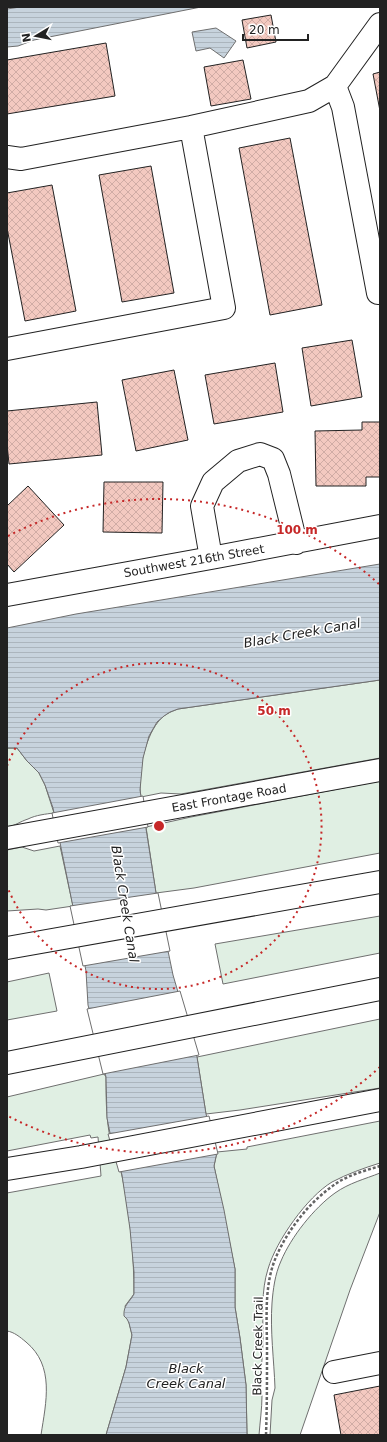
<svg xmlns="http://www.w3.org/2000/svg" width="387" height="1442" font-family="'DejaVu Sans',sans-serif">
<defs>
<pattern id="water-rules" width="6" height="5" patternUnits="userSpaceOnUse"><rect width="6" height="5" fill="#c7d3dd"/><path d="M0 2.5h6" fill="none" stroke="#abb5bd"/></pattern>
<pattern id="building-cross-hatch" width="8" height="8" patternUnits="userSpaceOnUse"><rect width="8" height="8" fill="#f3c9c0"/><path d="M0 0l8 8M0 8l8-8" fill="none" stroke="#d0aca5"/></pattern>
</defs>
<rect width="100%" height="100%" fill="#fff"/>
<path fill="#e0efe3" stroke="#6f6f6f" d="M380,680V758L181,794L161,793L141,797C137,775 144,740 158,722C163,715 170,712 178,709Z
M7,748H17L27,761L39,773L45,785L54,813C46,814 36,815 28,819C19,822 17,825 7,827Z
M380,781V853L194,888L156,893L146,827L191,817Z
M60,846L73,906L46,910L38,909L7,911V850L22,847L34,851Z
M380,916V953L223,984L215,944Z
M49,973L57,1011L7,1020V982Z
M380,1019V1088L240,1110L206,1114L197,1057Z
M104,1074L106,1077C106,1095 106,1114 109,1132C113,1147 119,1161 122,1176C130,1214 134,1255 134,1294L125,1306L132,1335L126,1367L106,1435H41C46,1402 55,1366 26,1342C20,1337 14,1332 7,1331V1193L101,1176L98,1137L91,1138L90,1135L7,1151V1097Z
M380,1121V1163C364,1168 347,1174 332,1182C307,1197 276,1241 268,1269C261,1291 263,1315 263,1338C263,1353 261,1368 260,1384C260,1388 261,1391 262,1396C262,1408 260,1422 259,1435H247L246,1385L240,1338L235,1307V1269L214,1166L217,1152L247,1149V1147Z
M380,1173V1212L350,1290L300,1435H270L272,1400L275,1388C274,1360 270,1331 272,1303C273,1290 275,1274 281,1261C291,1237 314,1208 335,1193C349,1183 365,1179 380,1173Z"/>
<path fill="url(#water-rules)" stroke="#6f6f6f" d="M20,7H201L34,40L18,46L7,47V9Z
M216,28L236,41L224,58L210,48L196,51L192,32Z
M380,564V680L178,709L170,712L164,716L157,722L149,736L143,758L140,790L156,893L173,975L197,1057L206,1114L217,1152L214,1166L224,1210L235,1269V1307L240,1338L246,1385L247,1435H106L126,1367L132,1335L129,1323L127,1319L124,1316C123,1305 130,1302 134,1294V1272L130,1229L122,1175L110,1133L107,1118L106,1077L88,1005L86,971L53,808L45,785L39,773L27,761L17,748H7V628L76,614Z"/>
<path fill="#fff" stroke="#6f6f6f" d="M143,796L148,827L58,843L52,813Z
M158,893L170,951L83,966L70,906Z
M180,991L199,1055L103,1074L87,1009Z
M209,1116L218,1154L119,1172L108,1134Z"/>
<path fill="url(#building-cross-hatch)" stroke="#222" d="M271,15L276,42L247,48L242,20Z
M106,43L115,96L7,114V60Z
M243,60L251,99L211,106L204,67Z
M380,72V111L373,74Z
M290,138L322,305L270,315L239,148Z
M151,166L174,293L122,302L99,175Z
M52,185L76,311L25,321L7,228V193Z
M352,340L362,397L311,406L302,348Z
M275,363L283,412L214,424L205,375Z
M174,370L188,440L136,451L122,380Z
M97,402L102,455L9,464L7,444V411Z
M362,422H380V477H366V486H316L315,431L362,430Z
M104,482H163L162,533L103,532Z
M28,486L64,525L14,572L7,564V506Z
M380,1386V1435H341L334,1395Z"/>
<g fill="none" stroke-linecap="round" stroke-linejoin="round">
<g stroke="#222" stroke-width="24">
<path id="minor" d="M335,86L343,107L378,293
M7,157L21,159L191,127L309,101L335,86L380,24
M7,349L224,308L191,127
M211,558L202,506L213,482L238,461L260,454L273,459L279,474L296,543
M7,595L211,558L380,526
M334,1372L380,1363"/>
</g>
<g stroke="#222" stroke-width="24">
<path id="major" d="M7,838L380,770
M7,1169L81,1157L380,1100"/>
</g>
<g stroke="#222" stroke-width="24">
<path id="highway" d="M7,948L380,882
M7,1063L380,989"/>
</g>
<path stroke="#646464" stroke-width="2.5" stroke-dasharray="3 2" stroke-linecap="butt" d="M266,1435C267,1407 267,1378 267,1350C267,1321 264,1290 274,1262C286,1231 311,1199 340,1181C352,1174 367,1170 380,1166"/>
<use href="#minor" stroke="#fff" stroke-width="22"/>
<use href="#major" stroke="#fff" stroke-width="22"/>
<use href="#highway" stroke="#fff" stroke-width="22"/>
</g>
<g fill="none" stroke="#c62828" stroke-width="2" stroke-dasharray="2 4">
<path d="M7 766A163 163 0 1 1 7 886"/>
<path d="M380 1067A327 327 0 0 1 8 1116M8 536A327 327 0 0 1 380 585"/>
</g>
<g text-anchor="middle" dominant-baseline="central" stroke-width="3" stroke-linejoin="round" paint-order="stroke">
<g font-size="12" fill="#222" stroke="#fff">
<text transform="translate(194 561) rotate(-10)">Southwest 216th Street</text>
<text transform="translate(229 798) rotate(-10)">East Frontage Road</text>
<text transform="translate(258 1346) rotate(-89)">Black Creek Trail</text>
</g>
<g font-size="13" font-style="italic" fill="#222" stroke="#fff">
<text transform="translate(302 633) rotate(-10)">Black Creek Canal</text>
<text transform="translate(125 904) rotate(81)">Black Creek Canal</text>
<text x="186" y="1368">Black<tspan x="186" dy="15">Creek Canal</tspan></text>
</g>
</g>
<circle cx="159" cy="826" r="6" fill="#c62828" stroke="#fff" stroke-width="2"/>
<g font-size="12" text-anchor="middle" font-weight="bold" fill="#c62828" stroke="#fff" stroke-width="3" stroke-linejoin="round" paint-order="stroke">
<text x="297" y="534">100 m</text>
<text x="274" y="715">50 m</text>
</g>
<rect width="387" height="1442" fill="none" stroke="#222222" stroke-width="16"/>
<g transform="translate(36 36) rotate(260)" stroke="#ffffff" stroke-width="3" paint-order="stroke">
<path d="M0-3L7 15L0 10L-7 15Z" fill="#222222"/>
<text y="-6" font-size="11" font-weight="bold" text-anchor="middle" fill="#222222">N</text>
</g>
<path d="M243 34v6h65v-6" fill="none" stroke="#222222" stroke-width="2"/>
<text x="249" y="34" font-size="12" fill="#222222" stroke="#ffffff" stroke-width="3" paint-order="stroke">20 m</text>
</svg>
